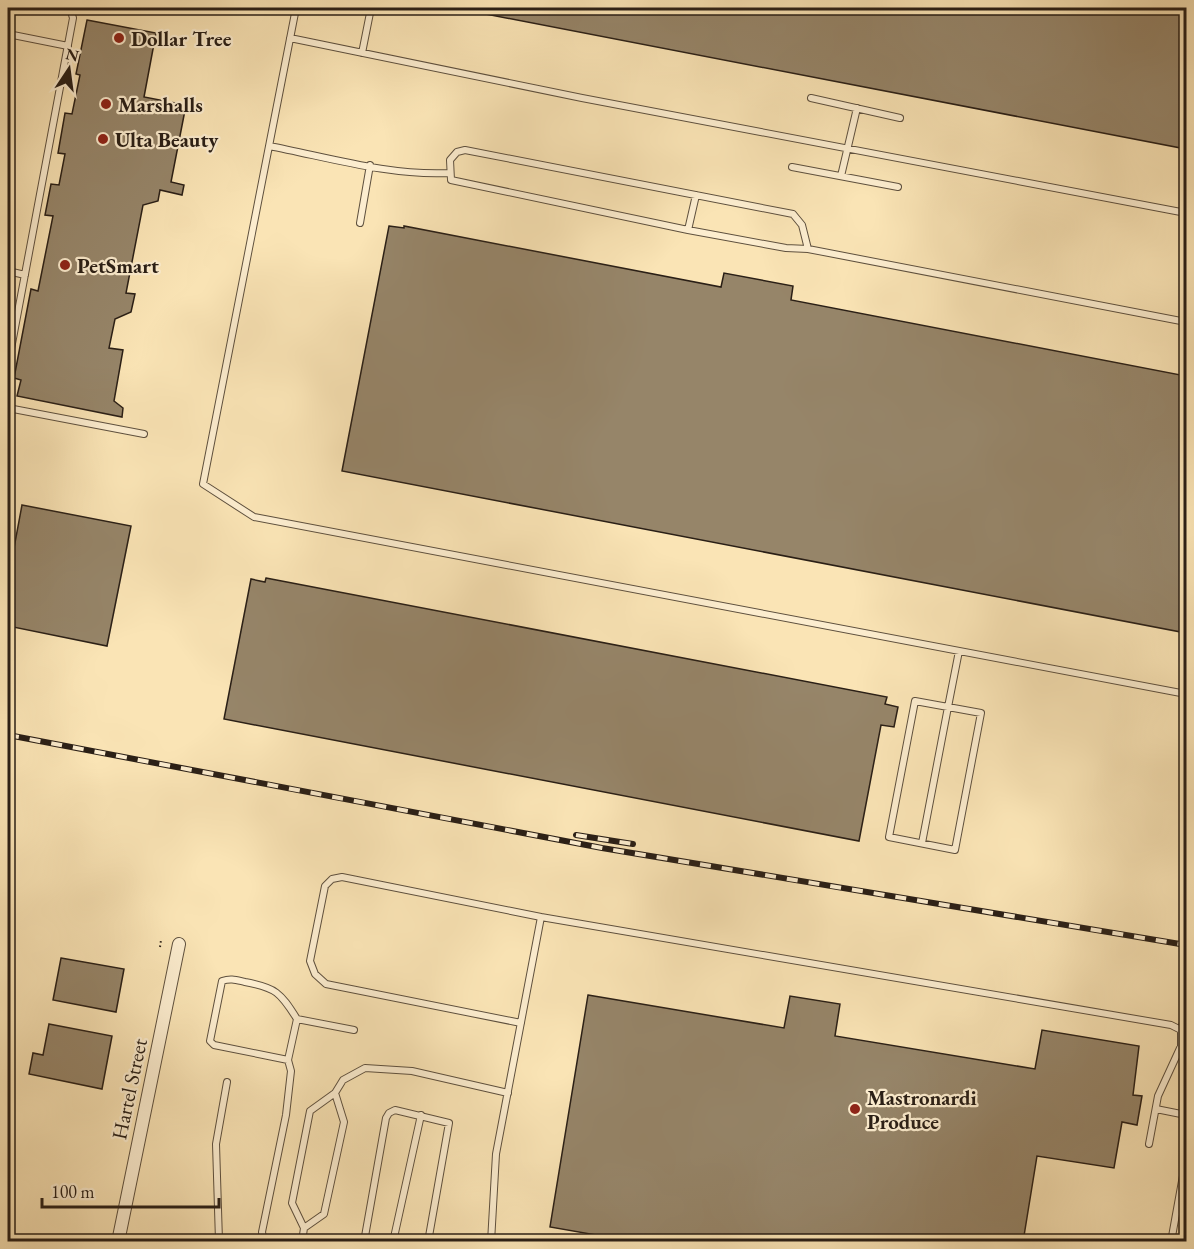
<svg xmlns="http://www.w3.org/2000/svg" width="1194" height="1249" font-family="'EB Garamond',serif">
<rect width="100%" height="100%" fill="#fae4b5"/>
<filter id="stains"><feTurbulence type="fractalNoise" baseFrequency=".00333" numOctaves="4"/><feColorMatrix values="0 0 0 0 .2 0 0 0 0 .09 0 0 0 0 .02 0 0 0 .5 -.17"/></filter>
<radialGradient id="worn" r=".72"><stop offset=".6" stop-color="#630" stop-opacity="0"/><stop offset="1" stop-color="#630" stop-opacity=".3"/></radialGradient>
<path fill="#968569" stroke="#2a1f16" stroke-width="1.5" d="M476,8H1186V149L475,12Z
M87,20L156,33L144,97L186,105L171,182L184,185L182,195L160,190L158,201L143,205L126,293L135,294L131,312L115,319L109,348L123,350L114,401L123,408L122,417L17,396L21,380L14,378L31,289L38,291L53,216L45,215L51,184L59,185L65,154L58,153L65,113L72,114L80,75L76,74Z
M389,226L404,228V226L721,287L724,273L793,286L791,300L1186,376V633L342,471Z
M22,505L131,526L107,646L8,626V580Z
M266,578L887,697L885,704L898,707L894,727L881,725L859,841L224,719L251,579L265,582Z
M61,958L124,969L116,1012L53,1000Z
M588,995L784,1028L790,996L840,1004L835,1036L1035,1069L1042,1030L1139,1046L1133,1095L1142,1096L1137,1125L1122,1122L1114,1168L1037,1156L1023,1242H636L550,1227Z
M49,1024L112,1036L102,1089L29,1074L33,1053L43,1055Z"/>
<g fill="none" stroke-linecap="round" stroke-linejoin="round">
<g stroke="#5e503e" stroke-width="8">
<path id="lane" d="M296,8L203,484L254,517L1186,694
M8,34L68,46
M290,38L582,98L1186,213
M362,53L371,8
M811,98L900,118
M269,146C327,157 389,176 449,173
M792,167L898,187
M841,176L857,108
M360,223L370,165
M688,230L696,195
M808,249L802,225L793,214L465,150L457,152L450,160L451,180L688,230L786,248L808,249L1186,322
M8,271L25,275
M8,365L73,18L70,8
M8,408L144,434
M922,843L948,707L915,701L889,837L955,850L981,713L948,707L959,651
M297,1019L354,1030
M521,1023L326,984L315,974L310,961L325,886L332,879L342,877L541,917
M1181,1030L1186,1011
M1156,1109L1186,1115
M304,1228L324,1214L344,1122L335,1093
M219,1241L216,1144L227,1082
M264,1242L262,1232L286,1115L291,1071L288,1060L297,1019C280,992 276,988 245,982C236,980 231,978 222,981L210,1041L214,1045L288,1060
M302,1242L304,1228L292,1203L310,1111L335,1093L343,1080L365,1068L412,1071L508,1093
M364,1242L386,1118L389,1113L395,1110L449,1123L428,1242
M393,1242L421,1115
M491,1242L496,1154L541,917L1171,1025L1181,1030V1046L1158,1096L1149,1144
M1171,1242L1186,1159"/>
</g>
<g stroke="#5e503e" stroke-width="14">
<path id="street" d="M118,1242L179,944"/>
</g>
<path stroke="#2a1f16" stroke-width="2" stroke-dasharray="1.5 3" stroke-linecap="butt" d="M160,947L161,940"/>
<use href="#lane" stroke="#fcedcf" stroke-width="6"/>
<use href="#street" stroke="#fcedcf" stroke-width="12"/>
<g stroke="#2a1f16" stroke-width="6">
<path id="rail" d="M8,735L602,848L1186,945
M576,835L633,844"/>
</g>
<use href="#rail" stroke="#fcedcf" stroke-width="4" stroke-dasharray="11" stroke-linecap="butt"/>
</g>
<g fill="#8f2418" stroke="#fcedcf" stroke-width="2">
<circle cx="119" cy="38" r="6"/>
<circle cx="106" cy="104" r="6"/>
<circle cx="103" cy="139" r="6"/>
<circle cx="65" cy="265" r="6"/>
<circle cx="855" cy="1109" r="6"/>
</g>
<g text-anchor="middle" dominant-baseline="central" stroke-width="4.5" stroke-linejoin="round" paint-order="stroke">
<g font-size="21" font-weight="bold" fill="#2a1f16" stroke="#fcedcf" text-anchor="start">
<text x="131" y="38">Dollar Tree</text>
<text x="118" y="104">Marshalls</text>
<text x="115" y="139">Ulta Beauty</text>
<text x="77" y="265">PetSmart</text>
<text x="867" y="1097">Mastronardi<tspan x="867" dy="24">Produce</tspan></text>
</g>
<g font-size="21" fill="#2a1f16" stroke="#fcedcf">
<text transform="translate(129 1089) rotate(-78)">Hartel Street</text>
</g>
</g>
<rect width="1194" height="1249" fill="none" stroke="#fae4b5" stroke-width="30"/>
<rect x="9" y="9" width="1176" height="1231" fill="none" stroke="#2a1f16" stroke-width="3"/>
<rect x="15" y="15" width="1164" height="1219" fill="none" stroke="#2a1f16" stroke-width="1.5"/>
<g transform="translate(69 69) rotate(13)" stroke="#fcedcf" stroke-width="4.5" paint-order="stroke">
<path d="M0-4.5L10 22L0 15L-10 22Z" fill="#2a1f16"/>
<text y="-9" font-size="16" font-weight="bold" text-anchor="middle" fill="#2a1f16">N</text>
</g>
<path d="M42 1198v9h177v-9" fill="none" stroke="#2a1f16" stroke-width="3"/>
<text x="51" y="1198" font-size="18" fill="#2a1f16" stroke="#fcedcf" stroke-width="4.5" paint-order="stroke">100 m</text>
<rect width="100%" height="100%" filter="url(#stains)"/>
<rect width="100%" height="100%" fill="url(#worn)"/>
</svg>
